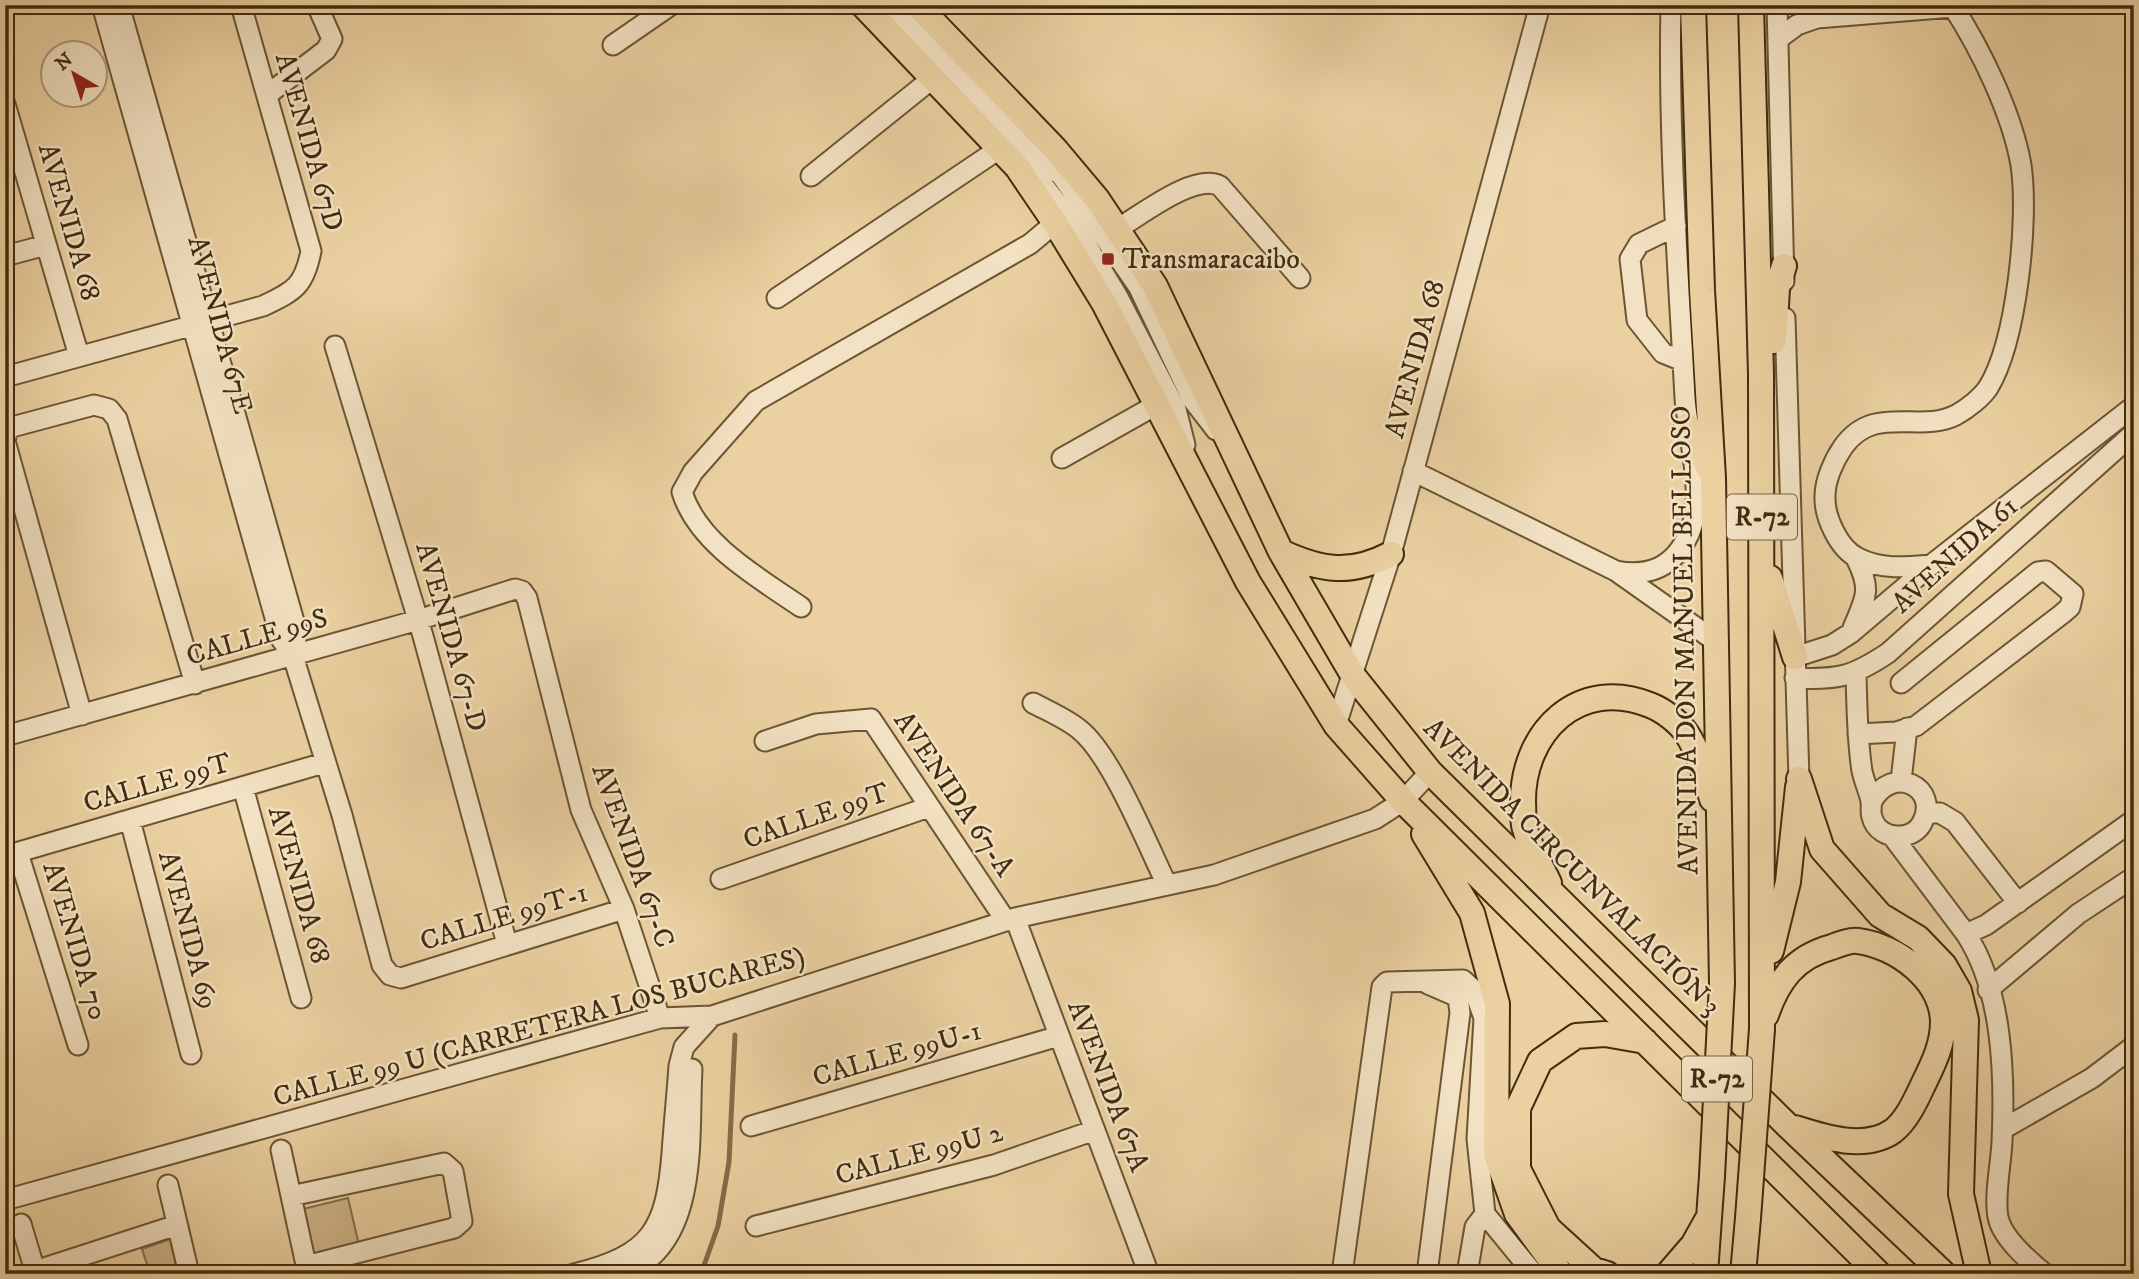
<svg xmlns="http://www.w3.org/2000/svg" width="2139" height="1279" font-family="'IM FELL DW Pica',serif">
<rect width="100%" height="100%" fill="#ebd1a1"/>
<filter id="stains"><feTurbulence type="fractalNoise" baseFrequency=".00286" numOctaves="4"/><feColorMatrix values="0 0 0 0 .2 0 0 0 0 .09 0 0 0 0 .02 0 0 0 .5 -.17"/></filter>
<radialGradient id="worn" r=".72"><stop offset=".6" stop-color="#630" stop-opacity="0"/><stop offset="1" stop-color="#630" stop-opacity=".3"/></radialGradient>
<path fill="#ceb588" stroke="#87704c" stroke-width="2" d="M348,1198L359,1245L310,1258L299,1210Z
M170,1239L178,1274H150L142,1249Z"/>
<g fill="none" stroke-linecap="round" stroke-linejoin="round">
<path stroke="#846d4a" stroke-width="5" d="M701,1274L718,1226L729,1162L735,1035"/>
<g stroke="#6b5534" stroke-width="23">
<path id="minor" d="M102,5L281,639L293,656L342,815L382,965L390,975L401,978L624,909
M119,5L297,632L293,656
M889,5L1026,149L1061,175L1138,286L1192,399L1216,430
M1777,5L1784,281
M1778,39L1797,25L1817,18L1953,7
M613,45L671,5
M267,95L326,50L332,39L317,5
M5,104L79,356
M1028,153L1044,186L1075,226L1118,297L1176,409L1185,445
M811,176L933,78
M1676,226L1639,244L1630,259L1637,320L1663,353L1683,361
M1117,229C1140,216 1195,172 1220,186L1300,278
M5,256L46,245
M777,298L999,149
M1785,318L1799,779
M335,346L423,636L507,944
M5,377L263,306C294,291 304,287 311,251L241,5
M1062,458L1156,405
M1413,471L1616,571L1718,643
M1931,565C1906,567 1882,570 1858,558C1839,549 1824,517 1825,496C1825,480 1834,460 1843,447C1874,403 1919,434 1956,415C1967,409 1981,398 1988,388C2017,341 2029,219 2021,165C2012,113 1980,48 1952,5
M1616,571C1649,577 1673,568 1689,534C1706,496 1688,439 1685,398C1678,267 1668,136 1671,5
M801,607C759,578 698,544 682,492L693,472L756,401L1030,244L1055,223
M1853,628C1866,597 1872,590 1856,558
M1795,657L1832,645L1851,633L1931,565L2134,406
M1856,674C1857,706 1857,739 1862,771C1864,781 1869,791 1871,801C1872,806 1870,813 1872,817C1875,830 1888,837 1900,836C1909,836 1918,831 1922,823C1941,788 1892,762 1871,803
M1795,678C1838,680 1852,677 1888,653L2134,433
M1033,703C1048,711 1067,719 1080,730C1112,756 1148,846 1167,885
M82,715L5,441L7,432L12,427L94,405L109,409L117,419L195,684
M1336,725L1391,554L1540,5
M1858,734L1896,732L1916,726L2062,614L2070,607L2073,594L2046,571L2038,572L1901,683
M5,736L418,620L515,589L522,591L527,598L581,810L624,909L660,1018
M765,741L816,724L871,719L1006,921
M1901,781L1907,728
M243,787L301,998
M1927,813H1940L1955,822L2018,903
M130,820L191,1054
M1893,837L1966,934L1986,925L2134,820
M18,853L78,1045
M5,856L324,763
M721,879L929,807
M1015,918L1149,1274
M1966,934C2003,991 2005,1076 2002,1142C2001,1163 1994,1197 1998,1217C2002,1238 2029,1261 2045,1274
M1988,990L2078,914L2134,877
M751,1126L1059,1036
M2003,1129L2092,1078L2134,1046
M281,1150L308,1274
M168,1185L189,1274
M291,1196L444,1163L453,1171L462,1221L454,1228L306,1266
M5,1200L660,1018L712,1016L1015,918L1214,875L1375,819L1403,801L1430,772
M21,1224L36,1274
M756,1226L994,1165L1095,1130
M35,1271L177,1225
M574,1274C652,1255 666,1229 672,1153C674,1124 677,1095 679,1066L684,1047L712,1016
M623,1274C701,1244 688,1137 692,1069
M1342,1274L1382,987L1387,982L1463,980L1474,990L1484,1018L1477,1139L1485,1214L1534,1274
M1427,1274L1460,1013L1458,997L1428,984
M1467,1274L1475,1227L1485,1214"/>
</g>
<g stroke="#402c10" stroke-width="28">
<path id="major" d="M863,5L1017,167L1055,223L1104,303L1248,582L1336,725L1403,801L1879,1274
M917,5L1055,149L1097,199L1155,286L1281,552L1354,677L1430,772L1788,1126L1944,1274
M1693,5L1702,290L1713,478L1722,983
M1751,5L1761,374L1762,1029
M1774,341L1777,288L1784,266
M1687,426L1709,469
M1281,552C1322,571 1351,575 1391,554
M1770,578L1795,657
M1799,779L1822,849L1880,915L1918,938L1944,965L1959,991L1966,1020L1961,1194L1979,1274
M1424,834L1472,913L1497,1004L1496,1154L1517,1214L1561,1274
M1549,883C1541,866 1530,848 1525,829C1522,822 1524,811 1523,803C1522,732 1579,676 1650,705C1663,710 1679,722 1687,734C1700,754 1705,777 1712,799
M1771,951L1788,882L1798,787
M1766,1015C1778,980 1795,957 1832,947C1840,944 1850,940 1858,941C1896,946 1942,979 1943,1022C1943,1046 1932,1066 1922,1087C1915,1102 1906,1121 1893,1131C1865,1151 1823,1137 1795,1128
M1607,1274L1594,1270L1548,1228L1518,1169V1108L1540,1061L1576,1036L1605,1034L1645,1041
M1668,1274L1693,1245L1707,1220
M1705,1274L1712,1176
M1743,1274L1748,1218"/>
</g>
<use href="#minor" stroke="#f2e1c2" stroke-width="19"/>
<use href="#major" stroke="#ebd1a1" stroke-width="24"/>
<g stroke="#402c10" stroke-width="28" stroke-linecap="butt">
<path id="major-bridge" d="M1712,1176L1722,983
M1748,1218L1762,1029"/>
</g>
<use href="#major-bridge" stroke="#ebd1a1" stroke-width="24"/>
</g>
<rect fill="#8f2418" stroke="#f2e1c2" stroke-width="2.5" x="1101" y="252" width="14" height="14" rx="3.5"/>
<g text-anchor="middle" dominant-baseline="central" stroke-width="5" stroke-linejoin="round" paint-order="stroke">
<g fill="#f2e1c2" stroke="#756245" stroke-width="2">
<rect x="1727" y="494.5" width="70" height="45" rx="5"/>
<rect x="1682" y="1056.5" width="70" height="45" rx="5"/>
</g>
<g font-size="26" font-weight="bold" fill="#402c10">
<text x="1762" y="517">R-72</text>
<text x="1717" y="1079">R-72</text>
</g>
<g font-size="28" fill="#402c10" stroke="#f2e1c2">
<text transform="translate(309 142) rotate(74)">AVENIDA 67D</text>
<text transform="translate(69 222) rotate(74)">AVENIDA 68</text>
<text transform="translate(220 325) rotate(75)">AVENIDA 67E</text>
<text transform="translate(1415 359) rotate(-75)">AVENIDA 68</text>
<text transform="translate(1955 555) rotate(-42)">AVENIDA 61</text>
<text transform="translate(257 637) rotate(-16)">CALLE 99S</text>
<text transform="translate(451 637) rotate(74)">AVENIDA 67-D</text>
<text transform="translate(1685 640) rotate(-91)">AVENIDA DON MANUEL BELLOSO</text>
<text transform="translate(157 783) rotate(-16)">CALLE 99T</text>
<text transform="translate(954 794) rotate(56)">AVENIDA 67-A</text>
<text transform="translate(816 816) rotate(-19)">CALLE 99T</text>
<text transform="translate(633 856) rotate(70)">AVENIDA 67-C</text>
<text transform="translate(1572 867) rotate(45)">AVENIDA CIRCUNVALACIÓN 3</text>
<text transform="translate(299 885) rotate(74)">AVENIDA 68</text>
<text transform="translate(504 917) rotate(-17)">CALLE 99T-1</text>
<text transform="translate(188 930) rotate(75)">AVENIDA 69</text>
<text transform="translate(75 941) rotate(73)">AVENIDA 70</text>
<text transform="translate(539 1027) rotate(-15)">CALLE 99 U (CARRETERA LOS BUCARES)</text>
<text transform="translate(897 1054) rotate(-16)">CALLE 99U-1</text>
<text transform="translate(1108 1086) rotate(69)">AVENIDA 67A</text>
<text transform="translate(919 1154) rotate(-15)">CALLE 99U 2</text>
</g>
<g font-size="28" fill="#402c10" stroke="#f2e1c2" text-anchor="start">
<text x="1122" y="259">Transmaracaibo</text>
</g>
</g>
<rect width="2139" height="1279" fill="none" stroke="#ebd1a1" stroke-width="28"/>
<rect x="7" y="7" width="2125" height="1265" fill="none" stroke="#402c10" stroke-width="3.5"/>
<rect x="14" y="14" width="2111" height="1251" fill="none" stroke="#402c10" stroke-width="2"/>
<g transform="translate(74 74) rotate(321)"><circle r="33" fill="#f2e1c2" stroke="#ab997b" stroke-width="2"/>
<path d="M0-5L12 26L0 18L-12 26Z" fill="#8f2418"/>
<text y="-10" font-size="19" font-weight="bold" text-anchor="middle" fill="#402c10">N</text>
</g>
<rect width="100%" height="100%" filter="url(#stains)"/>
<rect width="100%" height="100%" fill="url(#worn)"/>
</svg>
